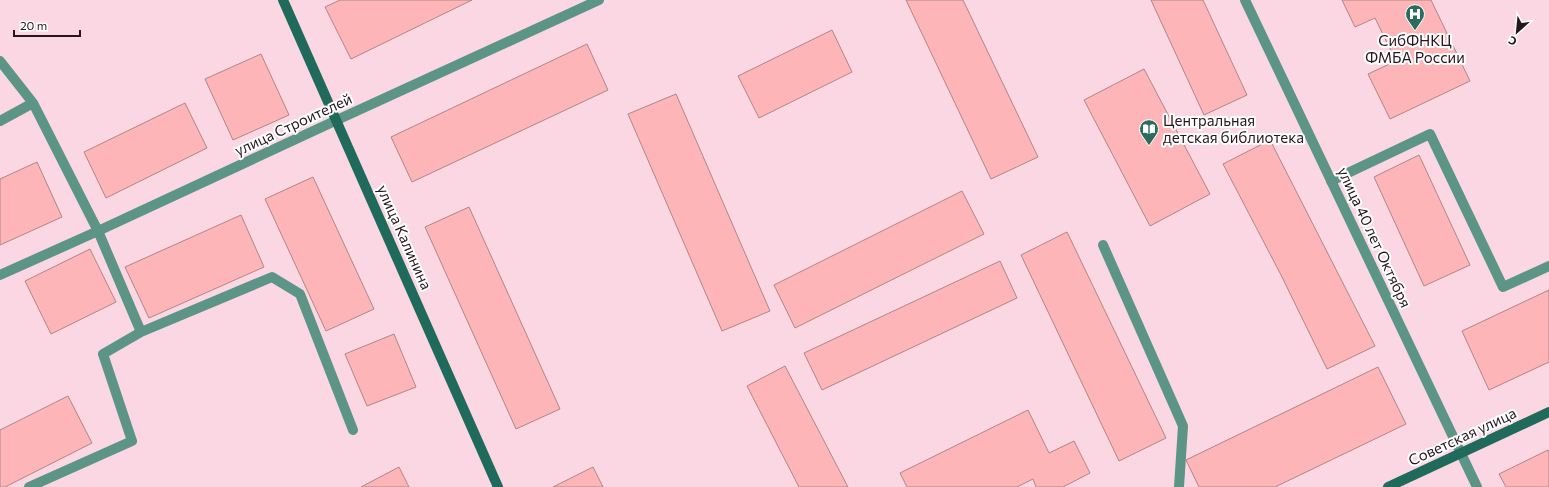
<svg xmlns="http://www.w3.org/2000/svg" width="1549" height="487" font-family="Commissioner,sans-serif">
<rect width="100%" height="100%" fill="#fad7e2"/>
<path fill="#fdb5b7" stroke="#b08687" d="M340,0H472L351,59L325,7Z
M906,0H963L1038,157L991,179Z
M1151,0H1203L1247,95L1204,115Z
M1342,0H1431L1470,81L1390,119L1368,74L1396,61L1375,18L1355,27Z
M832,30L852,72L759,118L738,76Z
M587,44L608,90L412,182L391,137Z
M261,54L289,115L233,140L205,79Z
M1144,69L1210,194L1150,226L1084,100Z
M676,94L770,311L722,331L628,114Z
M185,103L207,148L106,198L84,152Z
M1270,140L1375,346L1327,369L1281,275L1223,164Z
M1419,155L1470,265L1424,286L1374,177Z
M37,162L62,217L0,245V179Z
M313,177L374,309L326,331L265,199Z
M962,191L984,234L795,328L774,285Z
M469,207L560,409L516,429L425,227Z
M241,215L264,267L149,318L125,267Z
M1067,232L1166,438L1119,461L1021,255Z
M90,249L116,302L51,334L25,281Z
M1000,261L1017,298L822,390L804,353Z
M1549,290V362L1489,390L1462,331Z
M394,334L416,387L367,406L345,354Z
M785,366L848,487H799L747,386Z
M1378,367L1406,424L1275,487H1199L1186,460Z
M68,396L92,443L5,487H0V430Z
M1028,410L1049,453L1074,441L1090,473L1063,487H1036L1033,479L1017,487H907L900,473Z
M1548,450L1549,453V487H1506L1499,474Z
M399,467L409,487H361Z
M593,467L603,487H553Z"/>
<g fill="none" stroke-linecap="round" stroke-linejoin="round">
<path stroke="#5c9486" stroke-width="10" d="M0,61L33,103L98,231L141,332L103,354L132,441L29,487
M0,121L33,103
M1331,181L1430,134L1503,287L1549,266
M1103,245L1183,426L1179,487
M141,332L272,277L300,294L353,430"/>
<path stroke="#5c9486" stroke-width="10" d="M1245,0L1477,487
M0,275L98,231L337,120L599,0"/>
<path stroke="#206a5b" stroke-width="10" d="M283,0L498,487
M1388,487L1549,412"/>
</g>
<defs>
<g id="hospital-pin" transform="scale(1)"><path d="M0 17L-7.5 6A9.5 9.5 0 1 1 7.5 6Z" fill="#2a6d5f" stroke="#fff"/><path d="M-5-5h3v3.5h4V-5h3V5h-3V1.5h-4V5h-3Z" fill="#fff"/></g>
<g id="library-pin" transform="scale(1)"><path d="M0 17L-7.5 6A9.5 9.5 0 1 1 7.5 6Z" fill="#2a6d5f" stroke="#fff"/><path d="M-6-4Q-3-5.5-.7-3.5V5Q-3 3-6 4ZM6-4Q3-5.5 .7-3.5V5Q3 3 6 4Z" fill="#fff"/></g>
</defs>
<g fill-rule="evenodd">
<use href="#hospital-pin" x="1415" y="14"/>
<use href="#library-pin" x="1149" y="129"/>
</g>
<g text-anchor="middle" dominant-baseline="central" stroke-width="4" stroke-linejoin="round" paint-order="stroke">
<g font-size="15" fill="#26171d" stroke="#fff">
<text x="1415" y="40">СибФНКЦ<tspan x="1415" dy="17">ФМБА России</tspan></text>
<text x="1163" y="120" text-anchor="start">Центральная<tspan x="1163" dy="17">детская библиотека</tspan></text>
</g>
<g font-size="15" fill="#26171d" stroke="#fff">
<text transform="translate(293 124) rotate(-25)">улица Строителей</text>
<text transform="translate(405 237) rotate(66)">улица Калинина</text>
<text transform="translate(1375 237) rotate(65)">улица 40 лет Октября</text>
<text transform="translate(1462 436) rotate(-25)">Советская улица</text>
</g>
</g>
<g transform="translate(1517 32) rotate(207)" stroke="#ffffff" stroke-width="3" paint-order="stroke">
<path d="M0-3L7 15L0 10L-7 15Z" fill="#26171d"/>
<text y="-6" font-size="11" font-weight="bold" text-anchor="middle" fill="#26171d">С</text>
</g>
<path d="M14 30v6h66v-6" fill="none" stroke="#26171d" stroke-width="2"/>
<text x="20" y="30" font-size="12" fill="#26171d" stroke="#ffffff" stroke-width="3" paint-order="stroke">20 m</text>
</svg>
